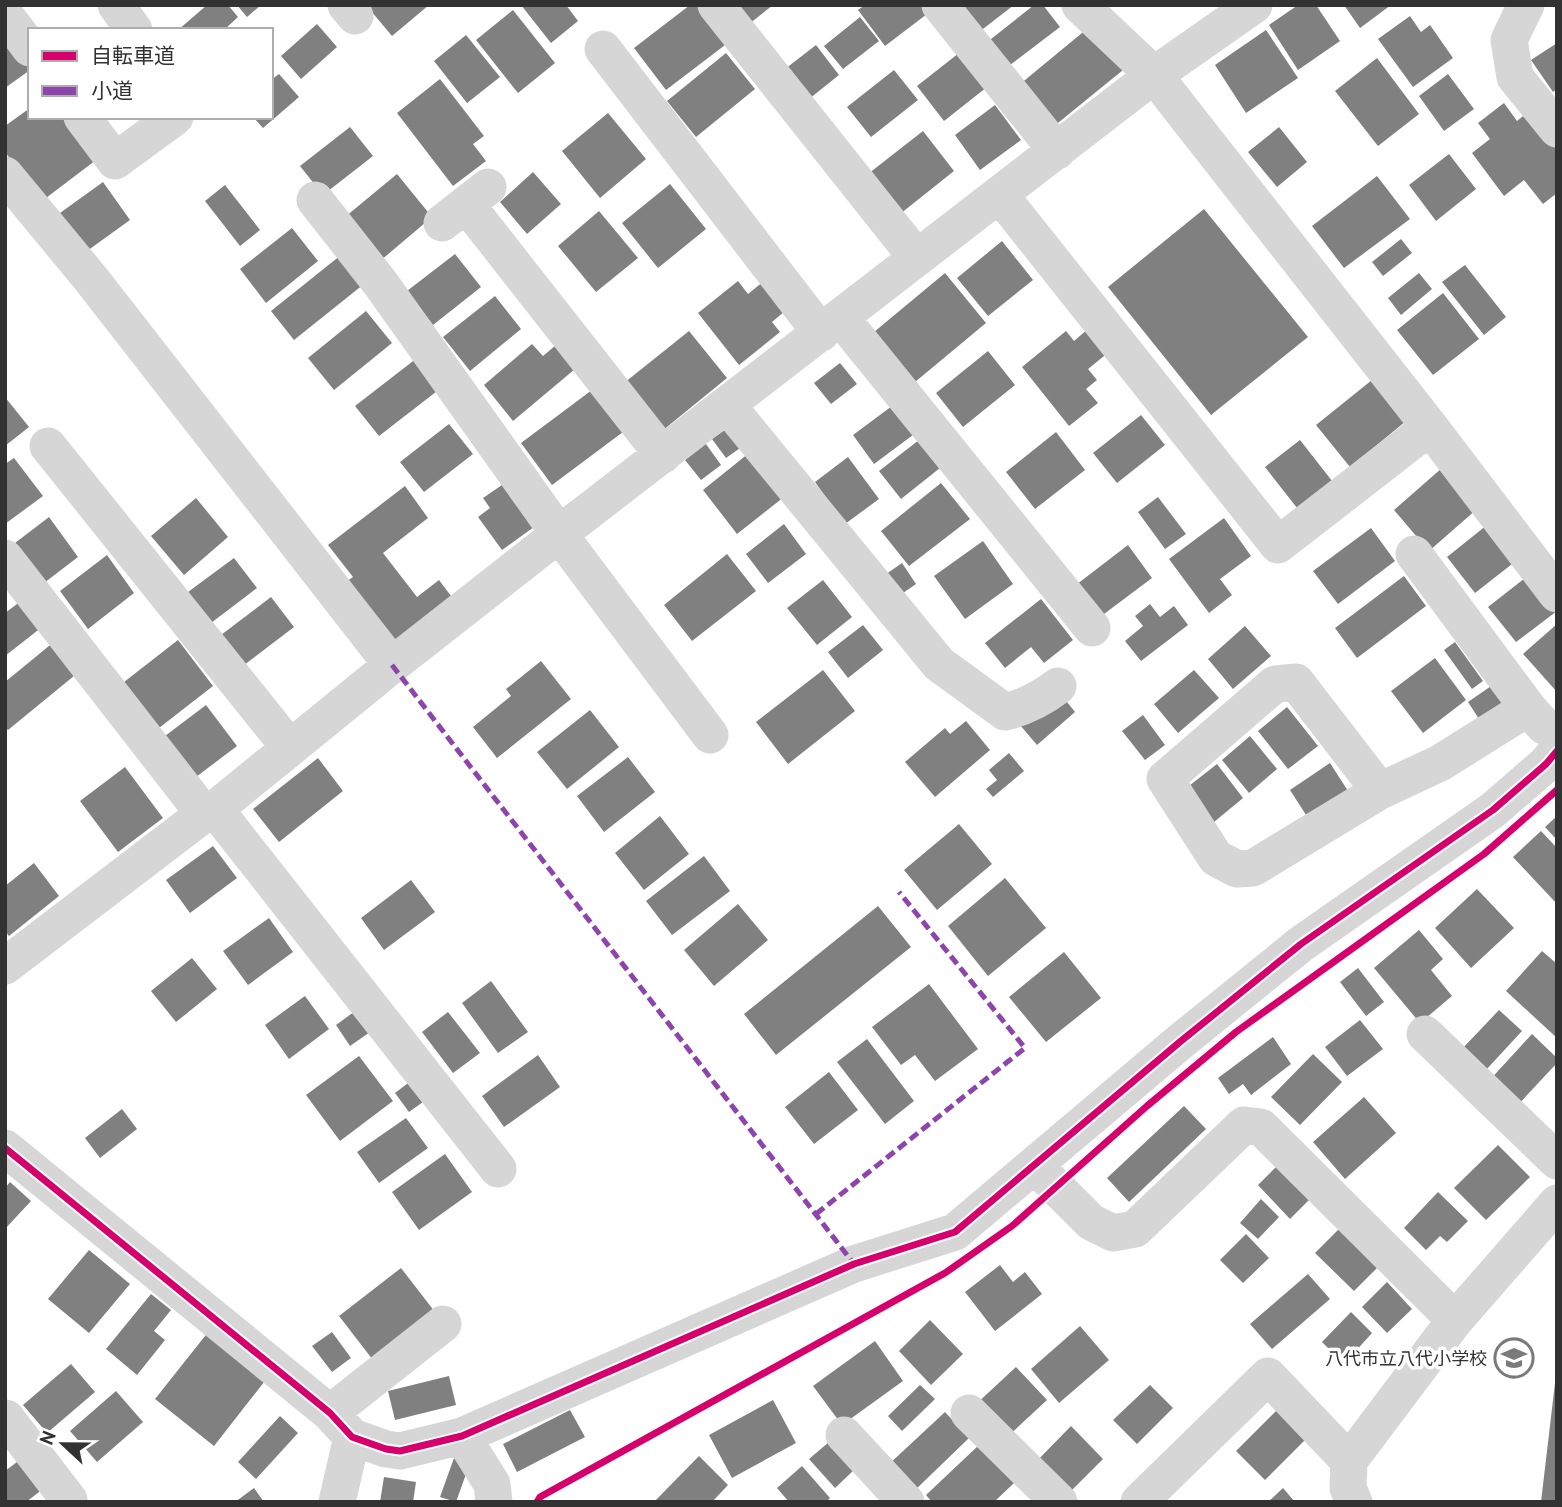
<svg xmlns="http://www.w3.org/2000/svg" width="1562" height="1507" font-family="'PT Sans','Noto Sans JP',sans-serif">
<rect width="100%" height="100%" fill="#fff"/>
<path fill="#808080" d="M207,5H228L238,17L224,30H178Z
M237,5H261L247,17Z
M366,5H429L392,36Z
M521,5H566L578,21L551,43Z
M690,5H701L729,42L666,90L634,48Z
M735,5H773L749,24Z
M865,5H921L927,14L885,46L858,10Z
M958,5H1014L979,32Z
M1034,5H1043L1060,27L1006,68L986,43Z
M1298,5H1316L1340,41L1298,70L1269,25Z
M1344,5H1391L1360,28Z
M513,10L555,63L518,93L476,40Z
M1410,16L1421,32L1430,25L1453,58L1413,87L1378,39Z
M860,17L879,41L843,69L824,46Z
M317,24L337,47L301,79L281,56Z
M1088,28L1123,70L1053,127L1019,85Z
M1266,30L1298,78L1246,113L1215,65Z
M5,31L30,64V70L5,88Z
M466,35L500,77L467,103L434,61Z
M1557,43V89L1553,92L1531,60Z
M816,45L839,75L809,99L785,69Z
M726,53L755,89L696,137L667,101Z
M959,53L987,87L944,121L917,86Z
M1377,58L1419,114L1378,146L1335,91Z
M894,70L918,100L871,137L847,107Z
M279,74L299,97L263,128L253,117H271V80Z
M1448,74L1474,109L1444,131L1419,96Z
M440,79L484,136L473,144L486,161L453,186L397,113Z
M1504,103L1517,121L1528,112L1557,148V193L1543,204L1524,180L1504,196L1472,153L1490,139L1478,123Z
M995,105L1021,140L980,170L955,135Z
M30,108V117H71L100,157L42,201L5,152V126Z
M608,113L646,159L600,198L562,151Z
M350,127L373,156L323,195L300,166Z
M1279,127L1307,162L1277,187L1248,152Z
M923,131L954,171L900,214L868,174Z
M1449,154L1476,189L1436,221L1409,185Z
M533,172L561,204L527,234L500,202Z
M397,174L432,217L380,261L345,217Z
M1377,176L1410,219L1344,268L1312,226Z
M103,182L130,220L87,251L60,213Z
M670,184L706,229L658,268L622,223Z
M225,185L260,230L240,246L205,201Z
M1204,209L1308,337L1211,415L1108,287Z
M599,211L638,258L596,292L558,246Z
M292,228L318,261L266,303L240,269Z
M1401,239L1412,253L1383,276L1372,262Z
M1002,241L1033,280L988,316L957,278Z
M455,254L481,287L433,325L407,291Z
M341,255L364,284L294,340L271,311Z
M1465,265L1506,317L1484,335L1442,282Z
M945,273L986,323L915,382L874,332Z
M1419,273L1432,289L1401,315L1388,298Z
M769,277L791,306L772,322L780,332L739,365L698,313L738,281L748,294Z
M1443,293L1479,339L1433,375L1397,330Z
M495,296L521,329L470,371L443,337Z
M366,311L392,343L334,390L308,358Z
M1089,328L1109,352L1088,369L1097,380L1086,389L1098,403L1069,426L1022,367L1066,331L1074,341Z
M689,331L727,378L662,431L624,383Z
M532,344L543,356L556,345L575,369L513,421L484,385Z
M988,351L1015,385L963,427L936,393Z
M417,358L441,388L379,436L355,406Z
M840,363L857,384L831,404L814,383Z
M1377,376L1411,417L1350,467L1316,425Z
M592,390L623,432L552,485L521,443Z
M5,397L29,427L5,446Z
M892,406L913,435L874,464L853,435Z
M1141,415L1165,445L1117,483L1093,453Z
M736,422L750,441L726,458L712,439Z
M449,424L473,454L424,492L400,462Z
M1056,432L1085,470L1035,509L1006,472Z
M919,440L940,468L901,499L879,471Z
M1300,440L1336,486L1301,513L1265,467Z
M706,444L721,465L701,480L685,460Z
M754,449L789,493L737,534L703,490Z
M848,457L879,499L845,524L815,482Z
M14,458L43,496L5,524V464Z
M1442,468L1477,509L1429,551L1394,510Z
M515,476L545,519L502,550L478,517L490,508L483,498Z
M941,483L970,519L909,566L881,531Z
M405,486L428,518L383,553L417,597L439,580L457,604L395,652L343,584L353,577L328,545Z
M1158,497L1186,534L1165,549L1138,512Z
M196,498L228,537L184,575L151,536Z
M49,517L78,557L44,583L15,543Z
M1224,518L1251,556L1220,579L1232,595L1209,613L1169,559Z
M1492,521L1521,557L1475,593L1447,557Z
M784,524L806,554L768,583L746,554Z
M1371,528L1395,561L1338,604L1313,571Z
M983,541L1013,584L965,619L934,576Z
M1128,545L1152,578L1096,620L1072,588Z
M727,554L756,591L692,641L664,605Z
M107,555L134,593L88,629L60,591Z
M234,558L257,588L211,623L188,592Z
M902,563L916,584L893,600L879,579Z
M1534,571L1557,611L1516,642L1488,607Z
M1404,576L1426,606L1357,658L1335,628Z
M823,580L852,617L817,645L787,608Z
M271,597L294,627L244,665L221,635Z
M1041,599L1073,640L1044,663L1031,647L1005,668L985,643Z
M21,601L42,627L5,656V613Z
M1150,604L1160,617L1174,606L1188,625L1141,661L1125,641L1143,626L1135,616Z
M1557,624V692L1523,654Z
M863,625L883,650L848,678L828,652Z
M1245,626L1271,656L1233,689L1208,659Z
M178,640L213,686L159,728L124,682Z
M55,641L80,671L8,730L5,727V682Z
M1455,642L1483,681L1472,689L1444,650Z
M1435,658L1466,700L1423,733L1391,691Z
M541,661L571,699L497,758L473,727L511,696L506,689Z
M823,670L855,711L788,764L756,722Z
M1194,670L1219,698L1178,733L1154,704Z
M1494,684L1506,701L1479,719L1468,702Z
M1059,692L1075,712L1037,745L1020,725Z
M206,705L237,746L196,777L165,736Z
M1287,707L1318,746L1288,769L1258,731Z
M590,710L619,747L567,789L537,752Z
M1143,715L1165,745L1145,760L1122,731Z
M966,721L990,750L935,797L905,762L945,728L950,734Z
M1250,736L1277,769L1249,793L1222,760Z
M1009,753L1024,771L993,797L986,789L997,780L989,770Z
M628,757L655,792L604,832L577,796Z
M318,758L343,791L279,842L253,809Z
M1330,763L1348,791L1308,818L1290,790Z
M1217,764L1243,798L1208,827L1180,793Z
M125,767L163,818L118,852L80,801Z
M660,816L689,854L644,890L615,853Z
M1557,816V840L1545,827Z
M959,824L992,864L937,910L904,870Z
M1541,831L1557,848V904L1513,857Z
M213,846L237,878L190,913L166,880Z
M704,856L730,891L672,935L646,901Z
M34,863L59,896L9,936L5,931V886Z
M1005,878L1046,928L988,976L948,926Z
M411,880L435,912L384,950L361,918Z
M1477,889L1514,928L1471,968L1435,928Z
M738,904L768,940L714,986L684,950Z
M878,906L911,947L776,1055L744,1014Z
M269,918L293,952L248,985L223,951Z
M1419,930L1443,959L1431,970L1452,996L1420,1023L1374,968Z
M1542,951L1557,964V1038L1506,991Z
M1064,952L1101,998L1046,1042L1009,997Z
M192,958L217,989L176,1022L151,991Z
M1358,968L1384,1002L1366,1016L1340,982Z
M491,981L528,1032L498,1053L462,1003Z
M929,984L978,1049L935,1081L915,1055L901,1065L872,1027Z
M305,996L329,1029L289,1059L265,1025Z
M358,1009L373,1030L350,1046L336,1025Z
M1499,1010L1522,1031L1485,1071L1462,1049Z
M448,1012L480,1053L453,1073L422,1032Z
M1360,1020L1383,1049L1347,1076L1325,1047Z
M1532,1034L1557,1058V1063L1514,1109L1487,1083Z
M1273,1037L1291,1064L1251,1095L1243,1084L1229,1094L1218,1078Z
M867,1039L914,1101L885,1124L837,1062Z
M1313,1054L1342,1082L1300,1125L1271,1097Z
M538,1055L560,1087L504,1127L482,1096Z
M359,1056L393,1101L340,1141L306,1095Z
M829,1072L858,1110L814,1144L785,1107Z
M416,1077L430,1097L409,1112L395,1093Z
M1364,1097L1396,1133L1345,1179L1313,1142Z
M1184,1106L1206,1129L1129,1202L1107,1178Z
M122,1109L137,1129L100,1158L85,1138Z
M406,1118L428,1148L379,1183L357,1152Z
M1498,1145L1530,1177L1486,1220L1454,1188Z
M445,1154L472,1192L419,1230L392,1192Z
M1278,1165L1311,1198L1290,1219L1258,1185Z
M10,1182L31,1201L5,1229V1188Z
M1438,1192L1468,1221L1447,1242L1440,1236L1426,1250L1404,1228Z
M1261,1199L1279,1217L1258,1239L1240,1223Z
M1339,1229L1377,1268L1354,1291L1315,1253Z
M1246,1234L1269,1258L1243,1283L1220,1260Z
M89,1250L130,1284L89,1333L48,1299Z
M1000,1265L1013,1282L1025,1272L1042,1294L995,1331L965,1292Z
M401,1268L435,1312L373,1360L339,1316Z
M1308,1274L1330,1299L1272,1349L1250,1324Z
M1387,1282L1412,1309L1387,1333L1362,1307Z
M151,1294L171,1310L154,1331L165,1340L137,1375L106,1349Z
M1351,1312L1372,1333L1344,1364L1322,1342Z
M930,1320L963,1354L931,1385L899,1351Z
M1080,1326L1109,1360L1059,1403L1031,1369Z
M209,1331L268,1377L214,1446L155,1399Z
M332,1332L351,1358L332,1372L312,1346Z
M875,1341L903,1381L842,1425L813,1386Z
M71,1364L95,1392L47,1433L23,1405Z
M1016,1367L1047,1400L1006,1438L975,1405Z
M449,1376L456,1405L395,1420L388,1391Z
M1555,1383L1557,1502H1541Z
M920,1385L935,1399L902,1431L888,1416Z
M1150,1385L1173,1408L1137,1444L1113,1420Z
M116,1391L143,1422L97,1462L70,1431Z
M773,1400L796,1443L732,1478L709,1435Z
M1281,1406L1310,1435L1265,1480L1236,1451Z
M570,1410L585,1437L517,1472L503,1444Z
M945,1412L969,1438L912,1493L887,1466Z
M280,1416L298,1433L256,1479L238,1462Z
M1071,1426L1103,1459L1065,1497L1033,1465Z
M829,1442L854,1470L835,1488L809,1459Z
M979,1445L1014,1483L994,1502H932L926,1495Z
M699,1456L728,1485L712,1502H654Z
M454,1458L470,1463L456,1502L440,1497Z
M21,1459L43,1489L26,1502H5V1471Z
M802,1466L830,1498L826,1502H789L777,1488Z
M384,1477L416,1482L413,1502H380Z
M254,1488L264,1502H235Z
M1283,1488L1295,1502H1268Z"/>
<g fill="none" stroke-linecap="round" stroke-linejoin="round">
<path stroke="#d6d6d6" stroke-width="37" d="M116,5L134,30
M346,5L355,16
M716,5L917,258
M940,5L1057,151
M1080,5L1154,75L1430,427L1557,594
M1526,5L1509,40L1515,77L1557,129
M5,15L30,48
M603,49L821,333
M82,117L115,161L175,117
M5,175L91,279L392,665
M1000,195L1278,545L1430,427
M315,200L381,284L559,534L710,735
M466,204L663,455
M442,223L488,187
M841,318L1092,628
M727,405L939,664L1005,712C1026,707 1041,699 1058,686
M48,446L290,748
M1414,554L1528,708L1544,726
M5,558L204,814
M1380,791L1296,682L1275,684L1165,779L1216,858L1237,869L1253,868L1380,791L1440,763L1528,708
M215,809L498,1169
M5,966L204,814L215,809L392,665L559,534L1154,75L1254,5
M1425,1034L1557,1161
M5,1148L330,1413L352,1437L386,1449L400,1451L462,1436L854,1264L955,1232L1181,1041L1301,944L1493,810L1546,764L1557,751
M1034,1165L1091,1222L1113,1233L1135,1229L1244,1125L1261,1127L1455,1320
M330,1413L443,1324
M969,1413L1059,1502
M6,1418L69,1500L67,1502
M844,1435L906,1502
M462,1436L492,1484L494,1502
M337,1502L352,1437
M1139,1502L1268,1376L1349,1461
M1354,1502L1348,1488L1349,1461L1455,1320L1557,1203"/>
<path stroke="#8e44ad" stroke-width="5" stroke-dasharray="10 5" stroke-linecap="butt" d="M392,665L854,1264
M816,1214L1025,1048L899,892"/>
<g stroke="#fff" stroke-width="11">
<path id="cycleway" d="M5,1148L330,1413L352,1437L386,1449L400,1451L462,1436L854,1264L955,1232L1181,1041L1301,944L1493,810L1546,764L1557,751
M537,1502L540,1497L945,1273L1012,1226L1147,1106L1236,1032L1484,854L1557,790"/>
</g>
<use href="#cycleway" stroke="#d6006c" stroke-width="7"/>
</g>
<defs>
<g id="school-ring" transform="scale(2.0125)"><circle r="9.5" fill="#fff" stroke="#7a7a7a" stroke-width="1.5"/><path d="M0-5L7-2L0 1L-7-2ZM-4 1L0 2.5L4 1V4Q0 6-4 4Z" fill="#7a7a7a"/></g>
</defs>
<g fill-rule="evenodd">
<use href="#school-ring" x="1514" y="1358"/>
</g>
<g text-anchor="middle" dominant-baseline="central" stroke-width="7" stroke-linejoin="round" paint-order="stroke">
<g font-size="18" fill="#323232" stroke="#fff" text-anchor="end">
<text x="1487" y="1358">八代市立八代小学校</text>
</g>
</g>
<rect width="1562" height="1507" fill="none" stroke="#323232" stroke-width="14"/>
<rect x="28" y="28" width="245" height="91" fill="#ffffff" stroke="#adadad" stroke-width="2"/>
<rect x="42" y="51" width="35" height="10" fill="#d6006c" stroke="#adadad" stroke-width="2"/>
<text x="91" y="63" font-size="21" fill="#323232">自転車道</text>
<rect x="42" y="86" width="35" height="10" fill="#8e44ad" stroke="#adadad" stroke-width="2"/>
<text x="91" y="98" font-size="21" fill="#323232">小道</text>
<g transform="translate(63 1444) rotate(292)" stroke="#ffffff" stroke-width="5" paint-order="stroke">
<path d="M0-5L12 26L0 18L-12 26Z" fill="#323232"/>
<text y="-10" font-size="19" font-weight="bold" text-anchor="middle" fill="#323232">N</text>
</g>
</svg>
